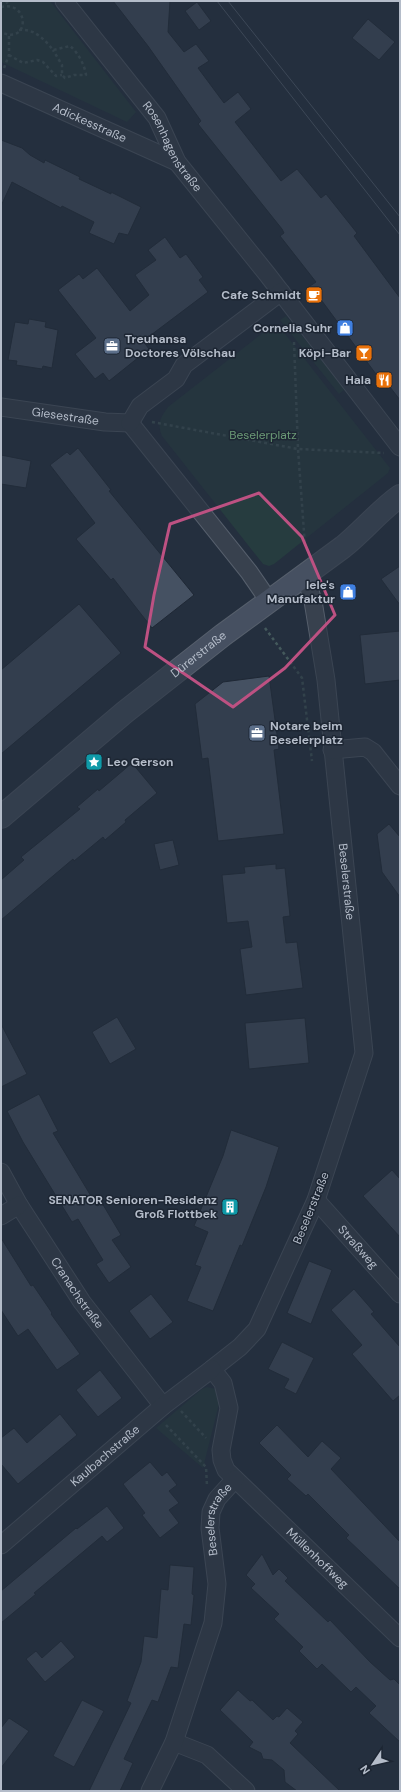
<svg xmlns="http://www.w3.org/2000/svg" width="401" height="1792" font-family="'DM Sans',sans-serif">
<rect width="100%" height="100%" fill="#242f3e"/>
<path fill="#263c3f" d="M1,1H50L136,112L127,122L1,62Z
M286,316L345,389L339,394L280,320Z
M274,326L282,330L390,468L388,473L274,564L269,566L263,564L162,436C157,424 160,418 168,407L264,332Z
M207,1387L216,1389L220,1400L203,1468L156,1428L202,1389Z"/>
<path fill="#455162" stroke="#1f2835" d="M113,1H170L168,32L184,52L196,44L209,61L198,68L224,103L238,92L251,109L235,122L281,181L297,169L321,198L326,194L357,233L354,236L400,298V400L390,387L387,389L322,301L318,303L307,288L316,282L280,236L284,233L282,229L198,124L201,121L148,46Z
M197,2L211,21L199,30L185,11Z
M368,19L395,42L379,60L352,38Z
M1,140L22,148L30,155L44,163L45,160L80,177L79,179L111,194V192L141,207L128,235L119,233L114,244L89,233L94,222L62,206L61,208L12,182L1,206Z
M165,237L180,258L186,254L203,277L199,280L208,292L143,341L149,349L109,381L103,373L95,379L75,354L96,338L58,290L79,274L83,279L97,268L130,311L149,295L135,275L156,260L148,250Z
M29,319L46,322L45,327L58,330L52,368L43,366L42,369L16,365L17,361L8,360L15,322L28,324Z
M78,448L111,490L109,491L194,595L152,628L113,578L111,580L76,539L95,523L50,465L67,452L70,455Z
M1,455L31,461L26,488L1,484Z
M400,566V605L381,579Z
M79,604L121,653L1,754V670Z
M400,631V680L365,684L360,635Z
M269,676L279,749L274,750L284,834L218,841L208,758L202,759L195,704L223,682Z
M132,763L157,793L125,820L126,822L105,840L103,837L74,861L73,859L1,920V880L24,860L21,857L80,809L77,807L98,789L99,791Z
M389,824L400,837V897L382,872L377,834Z
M173,840L179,865L160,870L154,844Z
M276,864V869L285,868L290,916L283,917L286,943L297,942L303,988L246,995L240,949L252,947L248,921L227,923L222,875L245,873L244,867Z
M117,1017L136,1049L110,1064L92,1032Z
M305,1018L309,1063L249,1069L245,1023Z
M1,1024L27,1074L1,1087Z
M39,1094L58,1131L53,1133L97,1206L102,1203L121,1235L112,1240L131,1267L109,1283L96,1264L103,1260L87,1234L78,1219L72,1222L23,1142L7,1111Z
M231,1130L279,1147L266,1187L242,1246L240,1245L213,1311L187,1301L201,1267L195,1265L208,1232L194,1226L223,1156Z
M392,1170L400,1179V1237L363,1196Z
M1,1238L31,1286L33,1285L52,1313L51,1314L80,1354L57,1370L28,1329L18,1336L1,1310Z
M309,1261L332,1270L311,1324L287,1313Z
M354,1289L374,1312L371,1314L400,1347V1395L393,1401L352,1354L362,1345L331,1310Z
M151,1294L173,1322L150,1339L129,1311Z
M282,1342L314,1358L296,1394L284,1388L289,1379L268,1369Z
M100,1370L122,1398L98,1417L76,1390Z
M60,1414L77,1435L18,1484L1,1464V1438L14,1428L27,1443Z
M277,1425L308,1457L322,1441L341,1458L331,1469L400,1542V1589L346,1538L349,1535L308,1494L306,1496L287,1479L291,1475L259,1443Z
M150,1462L162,1476L167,1472L177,1485L169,1491L179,1503L169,1510L179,1523L160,1538L142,1515L145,1513L123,1484Z
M107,1506L124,1528L107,1542L102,1536L34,1593L36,1594L1,1623V1591L76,1528L77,1529Z
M262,1554L273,1575L279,1569L288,1578L285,1581L328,1622L330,1620L370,1662L390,1680L394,1679L400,1685V1742L369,1713L376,1706L356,1687L351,1692L322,1664L317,1669L299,1651L303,1647L274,1619L279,1614L251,1588L255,1584L246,1575Z
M170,1565L194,1567L192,1594L194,1595L191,1625L184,1624L178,1668L171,1667L158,1702L152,1700L124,1759L133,1763L120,1791H89L131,1703L127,1701L141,1662L144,1636L157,1638L161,1589L168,1590Z
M61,1641L75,1657L45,1682L26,1659L36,1651L42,1658Z
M238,1690L250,1701L252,1700L273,1720L277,1716L279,1717L287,1708L303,1722L295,1731L298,1734L290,1743L340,1791H297L285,1782L284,1770L272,1760L263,1759L261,1753L249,1747L253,1742L220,1710Z
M82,1700L104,1711L74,1767L53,1756Z
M9,1718L29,1731L1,1768V1728Z"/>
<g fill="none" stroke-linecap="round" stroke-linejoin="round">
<g stroke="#565f6c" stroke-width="19">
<g id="minor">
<path id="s1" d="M64,1L157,118L177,162L267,274L400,447"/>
<path id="s2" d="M1,83L177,162"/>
<path id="s3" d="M1,407L105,422L130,423"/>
<path d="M130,423L249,572L269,601"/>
<path d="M130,423L140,406L176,379L184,365L281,292"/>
<path id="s4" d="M305,575L313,601L326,680L364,1053L316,1200L257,1329L240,1347L212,1369L223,1383L229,1408L221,1450L222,1460L226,1470L400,1638"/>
<path d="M332,750L365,747L373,752L400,786"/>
<path id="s5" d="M1,1172L19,1205L82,1302L163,1406"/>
<path id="s6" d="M316,1200L400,1294"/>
<path d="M1,1216L19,1205"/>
<path id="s7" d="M1,1545L163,1406L212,1369"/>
<path d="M174,1742L207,1755L246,1791"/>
<path id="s8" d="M150,1791L174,1742L213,1623L217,1584L210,1528L211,1512L217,1499L235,1479"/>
</g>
</g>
<g stroke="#565f6c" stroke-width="24">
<g id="secondary">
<path id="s9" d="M1,817L125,712L223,635L343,547C363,531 379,511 400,496"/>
</g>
</g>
<path stroke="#44595c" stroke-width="2.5" stroke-dasharray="3 3" stroke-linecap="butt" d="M6,1L8,4
M1,7C30,0 30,46 1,32
M19,30C34,28 45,40 53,50L70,46C78,52 85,66 86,75H74L65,78L62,75V65L53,50
M9,55L23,63L37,60L43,62L56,76L62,75
M4,68L9,55V34
M294,342L298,449L305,546
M152,422L298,449L384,453
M265,628L302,678L312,761
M181,1411L206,1438
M166,1425L206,1467L207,1486"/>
<use href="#minor" stroke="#38414e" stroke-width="17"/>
<use href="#secondary" stroke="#465061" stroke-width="22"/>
<path stroke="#5a6575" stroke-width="1" d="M217,1L400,235
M228,1L400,217"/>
</g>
<path d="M0 0H401V1792H0ZM259,493L302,537L335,615L285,668L233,707L145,647L154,595L170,524Z" fill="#242f3e" fill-opacity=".55" fill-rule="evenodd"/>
<path fill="none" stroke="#bd5182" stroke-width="3" stroke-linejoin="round" d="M259,493L302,537L335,615L285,668L233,707L145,647L154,595L170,524Z"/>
<defs>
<g id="cafe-square" transform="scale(0.9)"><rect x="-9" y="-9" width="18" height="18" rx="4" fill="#e8710a" stroke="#1d2633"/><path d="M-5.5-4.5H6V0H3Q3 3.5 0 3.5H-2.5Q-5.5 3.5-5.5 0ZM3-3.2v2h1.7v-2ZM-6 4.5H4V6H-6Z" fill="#fff"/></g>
<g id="shop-square" transform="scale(0.9)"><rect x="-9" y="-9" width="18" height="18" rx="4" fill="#3f7fe0" stroke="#1d2633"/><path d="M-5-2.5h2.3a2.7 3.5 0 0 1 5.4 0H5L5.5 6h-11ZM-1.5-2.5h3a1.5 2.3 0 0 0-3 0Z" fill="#fff"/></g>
<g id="office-square" transform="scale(0.9)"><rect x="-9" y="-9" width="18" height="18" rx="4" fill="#5c6f8a" stroke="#1d2633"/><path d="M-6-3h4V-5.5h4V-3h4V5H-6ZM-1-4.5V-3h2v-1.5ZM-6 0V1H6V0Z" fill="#fff"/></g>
<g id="bar-square" transform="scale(0.9)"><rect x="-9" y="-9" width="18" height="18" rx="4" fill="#e8710a" stroke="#1d2633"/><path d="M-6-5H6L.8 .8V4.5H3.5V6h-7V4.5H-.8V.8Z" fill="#fff"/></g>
<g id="restaurant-square" transform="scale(0.9)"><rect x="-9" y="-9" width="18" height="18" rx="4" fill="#e8710a" stroke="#1d2633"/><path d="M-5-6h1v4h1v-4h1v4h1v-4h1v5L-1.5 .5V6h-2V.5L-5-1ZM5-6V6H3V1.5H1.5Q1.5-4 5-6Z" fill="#fff"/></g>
<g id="sight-square" transform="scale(0.9)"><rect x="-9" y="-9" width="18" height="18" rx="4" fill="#0f9aa8" stroke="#1d2633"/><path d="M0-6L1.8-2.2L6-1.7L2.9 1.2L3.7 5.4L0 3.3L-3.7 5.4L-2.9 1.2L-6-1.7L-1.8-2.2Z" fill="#fff"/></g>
<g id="building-square" transform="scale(0.9)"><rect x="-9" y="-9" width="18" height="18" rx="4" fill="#0f9aa8" stroke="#1d2633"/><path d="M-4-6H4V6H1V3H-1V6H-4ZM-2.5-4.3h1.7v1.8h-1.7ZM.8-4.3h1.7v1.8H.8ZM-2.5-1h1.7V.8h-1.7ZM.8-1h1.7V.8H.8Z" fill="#fff"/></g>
</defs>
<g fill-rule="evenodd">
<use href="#cafe-square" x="314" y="295"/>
<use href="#shop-square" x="345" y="328"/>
<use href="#office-square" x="112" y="346"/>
<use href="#bar-square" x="364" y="353"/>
<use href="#restaurant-square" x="384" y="380"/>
<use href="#shop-square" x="348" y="592"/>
<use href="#office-square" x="257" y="733"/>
<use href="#sight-square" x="94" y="762"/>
<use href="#building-square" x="230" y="1207"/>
</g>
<g text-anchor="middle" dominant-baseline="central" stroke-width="3" stroke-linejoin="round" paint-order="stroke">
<g font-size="12" fill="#b4bcc9" stroke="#1d2633">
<text stroke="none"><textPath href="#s2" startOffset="97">Adickesstraße</textPath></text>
<text stroke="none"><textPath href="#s1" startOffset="182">Rosenhagenstraße</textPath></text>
<text stroke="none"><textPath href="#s3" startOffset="65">Giesestraße</textPath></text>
<text stroke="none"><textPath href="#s9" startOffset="256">Dürerstraße</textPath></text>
<text stroke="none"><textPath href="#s4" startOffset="310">Beselerstraße</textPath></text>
<text transform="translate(311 1208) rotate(-68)">Beselerstraße</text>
<text stroke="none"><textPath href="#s6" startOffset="63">Straßweg</textPath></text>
<text stroke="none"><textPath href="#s5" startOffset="143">Cranachstraße</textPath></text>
<text stroke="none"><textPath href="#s7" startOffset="137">Kaulbachstraße</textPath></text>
<text stroke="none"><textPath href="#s8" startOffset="286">Beselerstraße</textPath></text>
<text stroke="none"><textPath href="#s4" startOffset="1073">Müllenhoffweg</textPath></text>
</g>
<g font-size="12" font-weight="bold" fill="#b4bcc9" stroke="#1d2633" text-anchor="end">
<text x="301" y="295">Cafe Schmidt</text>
<text x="332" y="328">Cornelia Suhr</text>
<text x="125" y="339" text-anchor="start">Treuhansa<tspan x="125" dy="14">Doctores Völschau</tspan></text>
<text x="351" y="353">Köpi-Bar</text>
<text x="371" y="380">Hala</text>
<text x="335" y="585">lele's<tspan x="335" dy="14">Manufaktur</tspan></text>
<text x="270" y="726" text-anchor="start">Notare beim<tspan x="270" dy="14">Beselerplatz</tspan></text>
<text x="107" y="762" text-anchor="start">Leo Gerson</text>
<text x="217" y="1200">SENATOR Senioren-Residenz<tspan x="217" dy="14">Groß Flottbek</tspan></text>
</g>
<g font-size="12" fill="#6b9a76" stroke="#1d2633">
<text x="263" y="435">Beselerplatz</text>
</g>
</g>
<rect width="401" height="1792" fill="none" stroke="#b4bcc9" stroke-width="4"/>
<g transform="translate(373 1764) rotate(235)" stroke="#1d2633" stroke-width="3" paint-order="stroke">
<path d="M0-3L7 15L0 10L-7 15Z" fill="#b4bcc9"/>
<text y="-6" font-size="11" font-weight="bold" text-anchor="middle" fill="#b4bcc9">N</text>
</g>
</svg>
